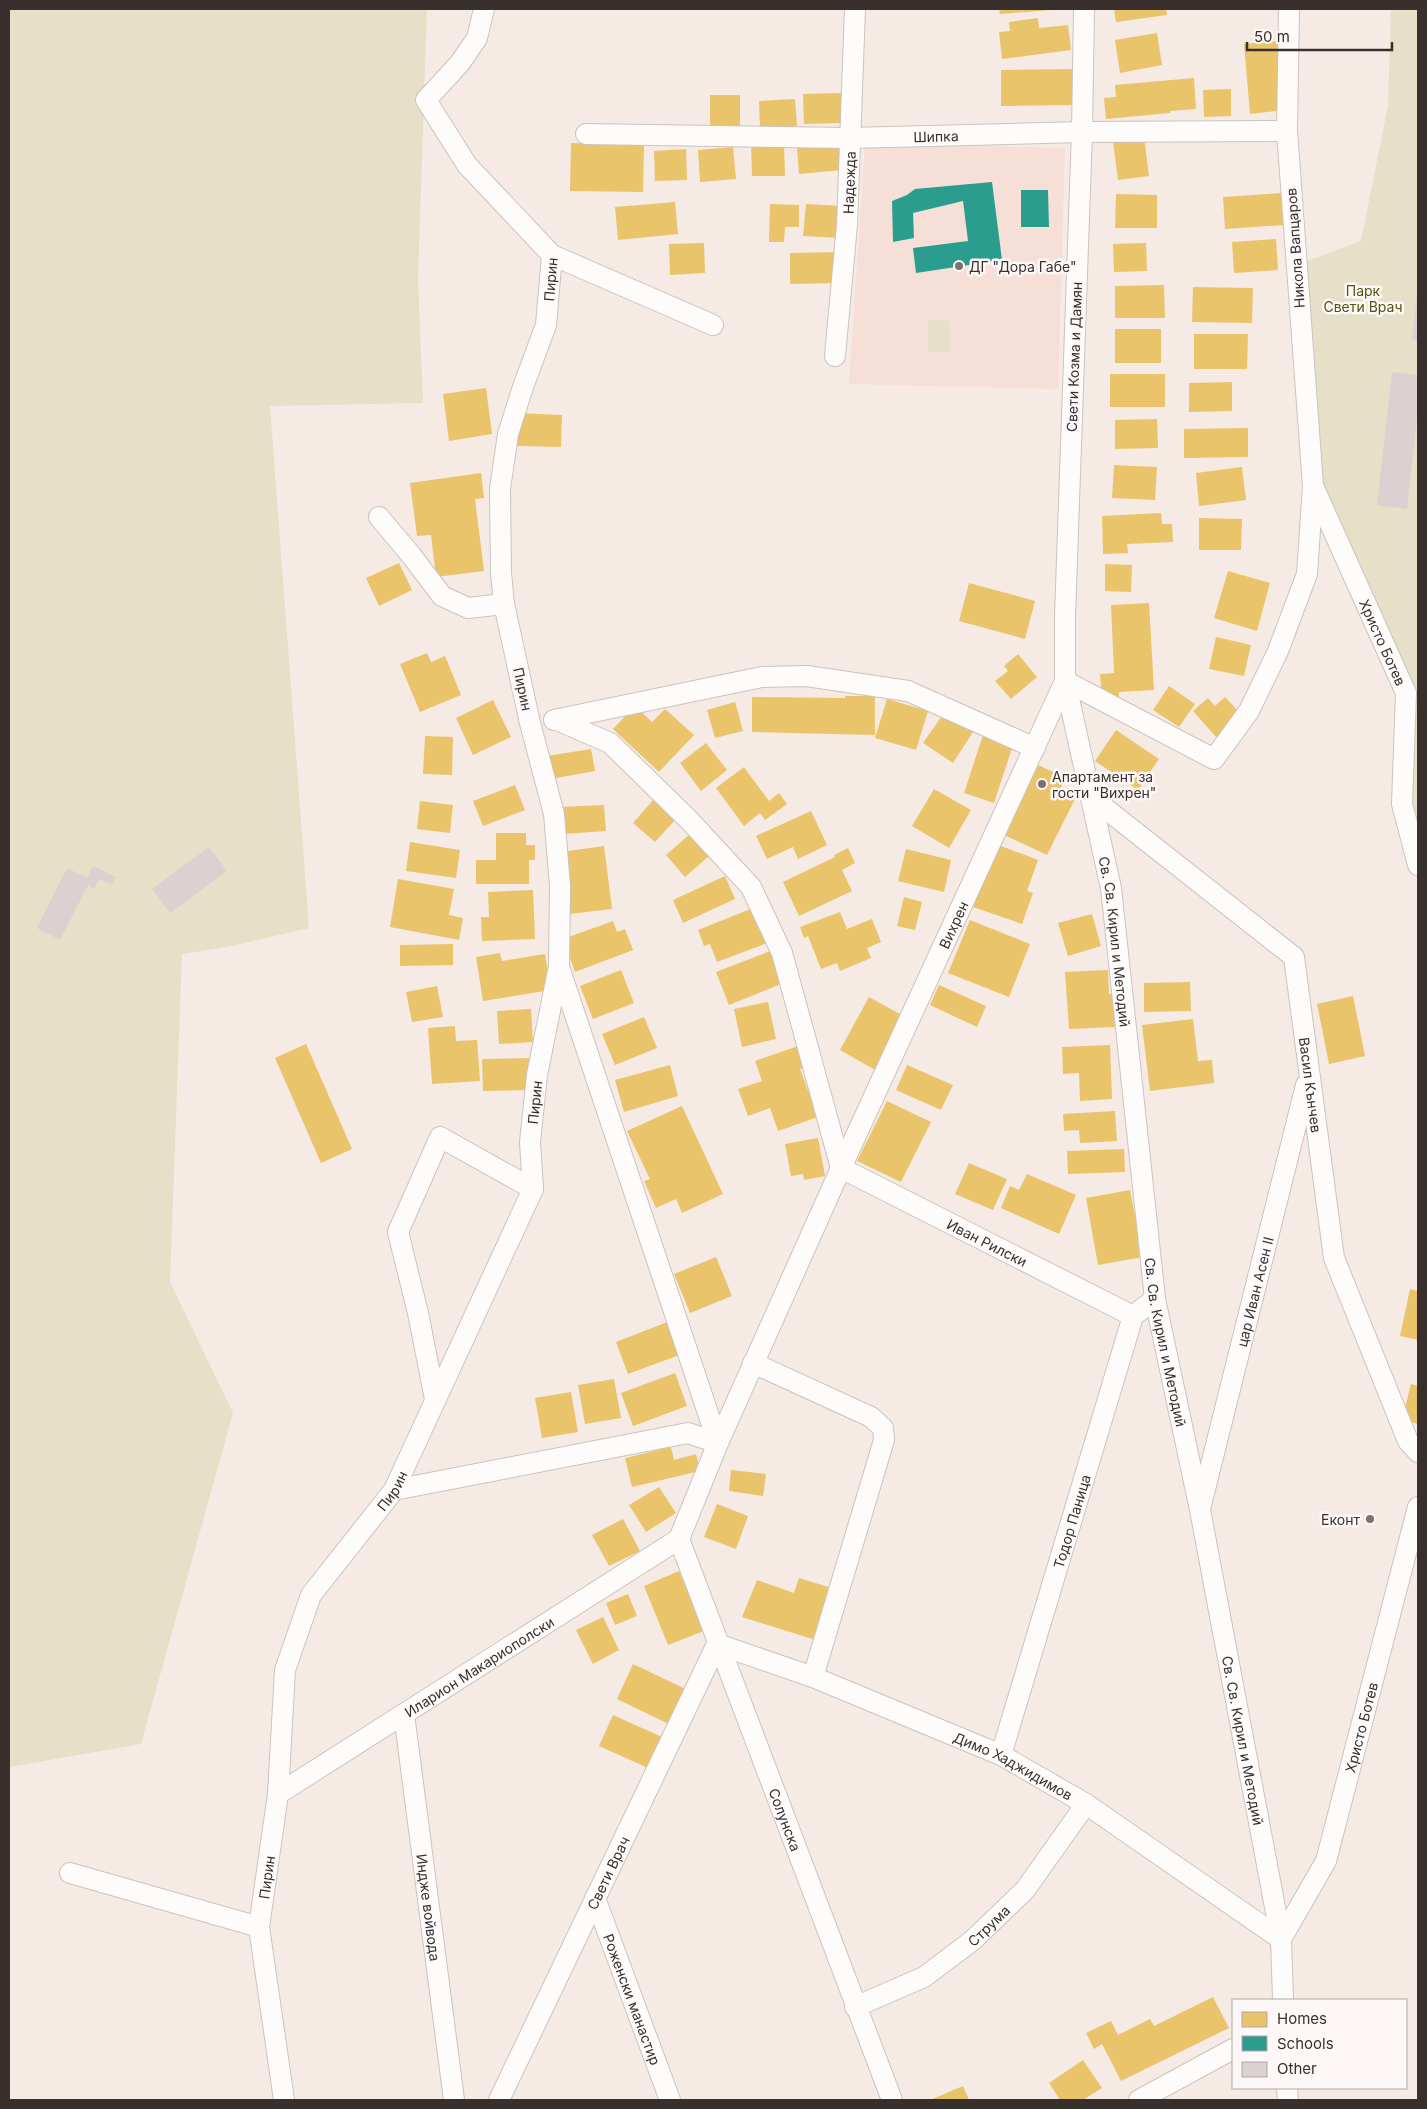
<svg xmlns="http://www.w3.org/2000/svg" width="1427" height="2109" font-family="Inter,sans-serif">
<rect width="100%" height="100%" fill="#f6eae5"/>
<path fill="#f5dfd7" d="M865,143L1065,148L1058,389L849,384Z"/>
<path fill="#e5e0c7" d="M9,9H427L418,278L423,403L270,406L309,928L227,947L182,954L170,1282L233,1413L141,1744L9,1767Z
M1391,9H1418V864L1405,812L1410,690L1317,478L1307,261L1361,241L1388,106Z
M928,320H949L950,352H928Z"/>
<path fill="#e9c46a" d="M999,9H1051V10L1000,14Z
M1114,9H1166L1167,15L1116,22Z
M1038,18L1039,28L1068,25L1071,50L1002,59L999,32L1010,31L1009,22Z
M1157,33L1162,65L1120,73L1115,40Z
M1277,41L1284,110L1250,114L1244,44Z
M1074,69V105L1001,106V70Z
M1194,78L1196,109L1170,111V113L1106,119L1104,98L1116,97L1115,85Z
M1231,89V116L1204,117L1203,90Z
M841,93L842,123L804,124L803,94Z
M710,95H740V126L710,125Z
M795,99L797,126L760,128L759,101Z
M1144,137L1149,176L1118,180L1113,142Z
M571,143L644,145L643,192L570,191Z
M784,143L785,176H752L751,144Z
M840,143L843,170L799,174L797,147Z
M733,147L736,179L700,182L698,150Z
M686,149L687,180L655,181L654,151Z
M1283,193L1285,225L1225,229L1223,197Z
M1116,194L1157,195V228H1115Z
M675,202L678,234L618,240L615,207Z
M770,204L799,205V227H785L784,242H769Z
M806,204L842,206L839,238L803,236Z
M1276,239L1278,270L1234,273L1232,242Z
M704,243L705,273L670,275L669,244Z
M1146,243L1147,271L1114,272L1113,244Z
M839,252V283L790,284V253Z
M1164,285L1165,318H1115V286Z
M1193,287L1253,288L1252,323L1192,322Z
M1115,329H1161V363H1115Z
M1194,334H1248L1247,369H1194Z
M1110,374H1165V407H1110Z
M1232,382V411L1189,412V383Z
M486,388L492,434L449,441L443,394Z
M517,413L562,415L561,447L516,446Z
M1157,419L1158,448L1115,449V420Z
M1248,428V457L1184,458V429Z
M1114,465L1157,467L1155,500L1112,498Z
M1242,467L1246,500L1199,506L1196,473Z
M481,473L484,498L475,499L484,571L436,577L431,535L417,536L410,483Z
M1161,513L1162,524H1172L1173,542L1127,544L1128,553L1103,554L1102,516Z
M1199,518L1242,519L1241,550H1199Z
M399,563L412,590L379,606L366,578Z
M1105,564L1132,565L1131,592L1105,591Z
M1228,571L1270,583L1257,631L1214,618Z
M969,583L1035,601L1025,639L959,621Z
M1149,603L1154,690L1119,692V698L1102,699L1100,674L1114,673L1111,605Z
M1216,637L1251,645L1244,676L1209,669Z
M427,653L431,662L445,656L461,695L420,712L400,664Z
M1018,654L1037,677L1011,699L995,681L1008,671L1004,666Z
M1169,686L1195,704L1179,727L1153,710Z
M845,696H875V735L752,732V697L845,698Z
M1225,697L1241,714L1216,737L1193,711L1208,698L1215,706Z
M887,699L928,711L916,750L875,738Z
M493,700L511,737L473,755L456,718Z
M735,702L743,731L715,738L707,710Z
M635,706L652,722L665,709L694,735L659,772L613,729Z
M944,713L973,732L953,763L923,743Z
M1116,730L1159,759L1138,790L1095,761Z
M983,735L1013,745L994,803L964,793Z
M425,736L453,737L452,775L423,774Z
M706,743L727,770L701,791L680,763Z
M591,749L595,771L551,779L547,756Z
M1034,763L1066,778L1061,787L1077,795L1047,855L1000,833Z
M744,767L769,801L779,793L787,804L765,820L760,813L744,826L716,788Z
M515,785L525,810L483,826L473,801Z
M934,789L971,810L949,848L912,826Z
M654,799L676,819L655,842L633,823Z
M420,801L453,805L450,833L417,829Z
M604,805L606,831L563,834L561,807Z
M811,811L827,845L798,859L793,847L767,859L756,836Z
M496,833H526V845H535V860H529V884H476V860H496Z
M690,834L709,856L685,877L666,855Z
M410,842L460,850L456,878L406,871Z
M996,844L1038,860L1027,891L1033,893L1022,924L973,907Z
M604,846L612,909L569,914L561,852Z
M848,848L855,863L842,870L852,891L799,916L783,882L835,857L834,855Z
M906,849L951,860L944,892L898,881Z
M725,876L735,899L683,923L673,900Z
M398,879L454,889L449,915L463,918L459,940L390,927Z
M533,890L535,939L482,941L481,917H489L488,892Z
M904,897L922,902L915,930L897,926Z
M753,908L767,943L717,962L710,944L704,946L698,930Z
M840,912L847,929L872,919L881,942L867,948L871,958L840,971L837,963L821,969L808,936L804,938L800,927Z
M1092,914L1101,946L1068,956L1058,923Z
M970,920L1030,944L1009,997L948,973Z
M613,921L617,932L625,929L633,950L575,972L563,939Z
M453,944V965L400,966V945Z
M773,950L786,982L729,1005L716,972Z
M500,953L502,961L545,954L551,990L483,1001L476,957Z
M621,970L634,1003L593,1019L580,986Z
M1108,970L1109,994H1113L1115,1027L1069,1029L1065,972Z
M1190,982L1191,1011L1144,1012V983Z
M939,985L986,1006L977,1027L930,1005Z
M437,986L443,1017L412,1022L406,992Z
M1353,996L1365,1056L1329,1064L1317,1004Z
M869,997L907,1018L877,1071L840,1050Z
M768,1002L776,1039L742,1047L734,1009Z
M531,1009L533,1042L499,1044L497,1011Z
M644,1017L657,1048L615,1065L602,1034Z
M1193,1019L1198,1061L1212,1060L1214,1083L1150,1091L1142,1025Z
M455,1026L456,1041L477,1040L480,1081L432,1084L428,1028Z
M306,1044L352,1149L321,1163L275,1058Z
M1110,1045L1112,1099L1080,1101L1079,1073L1063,1074L1062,1047Z
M798,1046L806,1067L800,1069L818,1117L778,1131L770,1108L748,1116L738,1089L762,1081L755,1061Z
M532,1058V1090L483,1091L482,1059Z
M670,1065L678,1096L624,1112L615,1080Z
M907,1065L953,1085L941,1110L896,1090Z
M887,1101L931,1122L901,1182L857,1161Z
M682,1106L723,1194L682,1213L676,1199L656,1208L644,1181L650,1179L627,1131Z
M1115,1111L1117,1141L1080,1143L1079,1130L1064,1131L1063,1114Z
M818,1138L825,1176L804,1180L803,1174L791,1176L785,1144Z
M1124,1149L1125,1172L1068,1174L1067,1151Z
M969,1163L1007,1179L993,1210L955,1194Z
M1027,1174L1076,1195L1059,1234L1001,1208L1010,1186L1019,1190Z
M1130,1190L1143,1257L1098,1265L1086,1198Z
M716,1257L732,1296L690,1313L674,1274Z
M1410,1289L1418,1291V1340L1400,1336Z
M670,1321L682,1354L628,1374L616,1342Z
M675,1373L687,1406L633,1426L621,1393Z
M614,1379L621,1418L585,1424L578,1385Z
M1411,1384L1418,1386V1424L1402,1420Z
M571,1392L578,1432L542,1438L535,1398Z
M671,1447L674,1460L696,1454L700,1471L632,1487L625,1458Z
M731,1470L766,1474L763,1496L729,1491Z
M659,1487L676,1513L646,1532L629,1505Z
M717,1504L748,1516L736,1549L704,1537Z
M623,1519L640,1551L609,1566L592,1535Z
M679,1571L704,1631L668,1645L644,1586Z
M799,1578L838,1590L822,1642L742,1617L757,1580L794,1593Z
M628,1594L637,1616L615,1625L606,1603Z
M603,1617L619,1650L593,1664L576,1630Z
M633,1664L692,1692L675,1727L617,1699Z
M613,1715L662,1737L648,1768L599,1746Z
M1213,1997L1229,2028L1121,2081L1102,2044L1094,2049L1086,2033L1111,2021L1118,2035L1150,2019L1154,2026Z
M1083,2060L1102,2088L1083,2100H1060L1049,2083Z
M963,2086L969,2100H930Z"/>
<path fill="#2a9d8f" d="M992,182L1002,260L916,273L913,248L968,241L963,201L913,213L914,238L893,242L892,201L907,195L915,189Z
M1021,190H1048L1049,227H1021Z"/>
<path fill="#dbd1d0" d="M1417,296H1418V341L1412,340Z
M1392,372L1418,375V411L1407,509L1377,505Z
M209,847L227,871L170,913L152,889Z
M93,866L116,877L111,885L99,879L94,889L88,885L60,940L37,928L67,868L87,878Z"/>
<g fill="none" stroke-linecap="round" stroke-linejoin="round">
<g stroke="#ccc2be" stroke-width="22">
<g id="street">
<path id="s1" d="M1084,9L1082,132L1065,616V681L1111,888L1155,1299L1200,1510L1281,1939L1283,2000"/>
<path id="s2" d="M586,134L849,138L1082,132L1287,131"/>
<path d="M552,255L713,325"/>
<path id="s3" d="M835,356L847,225L855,9"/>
<path id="s4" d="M1314,488L1406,693L1402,804L1418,865"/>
<path d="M379,517L411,555L442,596L468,608L504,604"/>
<path d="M1065,681L1214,759L1249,711L1278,651L1307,574L1313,486L1287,131L1289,9"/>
<path d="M554,720L762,677L807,676L908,691L1035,748"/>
<path d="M557,720L610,743L689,820L751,887L782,953L841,1168"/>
<path id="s5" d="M1092,798L1294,957L1334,1258L1408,1441L1418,1452"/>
<path id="s6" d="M559,967L718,1443L841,1168L1065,681"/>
<path id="s7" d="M841,1168L1133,1316"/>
<path d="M753,1363L871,1417L883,1428L884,1440L813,1677"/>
<path d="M435,1399L418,1313L398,1232L440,1137L533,1189"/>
<path d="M394,1490L688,1433L718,1443L679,1539"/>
<path id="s8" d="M1201,1505L1306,1085"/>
<path id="s9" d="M679,1539L892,2100"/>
<path id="s10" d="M404,1714L454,2100"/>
<path id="s11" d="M1001,1755L1133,1316L1155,1299"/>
<path id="s12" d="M278,1794L679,1539"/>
<path d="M70,1873L259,1927"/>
<path id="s13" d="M595,1898L670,2100"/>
<path id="s14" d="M855,2007L924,1977L973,1940L1025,1890L1086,1804"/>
<path d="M1287,2088L1288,2100"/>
<path id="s15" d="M284,2100L259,1927L278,1794L285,1670L311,1595L394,1490L533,1189L530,1142L537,1075L559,966L560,886L554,814L530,723L504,604L501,573L500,489L508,434L523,387L546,325L552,255L467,165L426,100L460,63L477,38L484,9"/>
<path id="s16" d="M499,2100L717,1644L813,1677L1001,1755L1086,1804L1281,1939L1326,1861L1418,1507"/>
<path d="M1139,2100L1233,2049"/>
</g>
</g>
<use href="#street" stroke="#fefcfb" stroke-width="20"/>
</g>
<g fill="#7b716d" stroke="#fdf8f7" stroke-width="2">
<circle cx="959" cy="266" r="5"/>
<circle cx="1042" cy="784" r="5"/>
<circle cx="1370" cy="1519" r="5"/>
</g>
<g text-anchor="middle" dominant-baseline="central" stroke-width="5" stroke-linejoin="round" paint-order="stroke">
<g font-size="14" fill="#39302d" stroke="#fdf8f7">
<text stroke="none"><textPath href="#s2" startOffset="350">Шипка</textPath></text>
<text stroke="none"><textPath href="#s3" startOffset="174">Надежда</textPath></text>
<text transform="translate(1295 248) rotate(-94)">Никола Вапцаров</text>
<text stroke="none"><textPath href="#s15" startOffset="1904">Пирин</textPath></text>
<text transform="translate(1074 357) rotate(-88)">Свети Козма и Дамян</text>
<text stroke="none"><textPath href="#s4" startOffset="169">Христо Ботев</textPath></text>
<text transform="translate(523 689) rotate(78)">Пирин</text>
<text stroke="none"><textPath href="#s6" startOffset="1071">Вихрен</textPath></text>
<text stroke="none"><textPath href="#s1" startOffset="938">Св. Св. Кирил и Методий</textPath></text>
<text stroke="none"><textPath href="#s5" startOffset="386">Васил Кънчев</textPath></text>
<text stroke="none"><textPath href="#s15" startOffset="1065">Пирин</textPath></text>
<text stroke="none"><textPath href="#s7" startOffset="164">Иван Рилски</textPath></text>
<text stroke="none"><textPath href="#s8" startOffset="220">цар Иван Асен II</textPath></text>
<text stroke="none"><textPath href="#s1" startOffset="1342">Св. Св. Кирил и Методий</textPath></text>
<text stroke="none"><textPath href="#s15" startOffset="645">Пирин</textPath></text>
<text stroke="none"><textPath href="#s11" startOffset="244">Тодор Паница</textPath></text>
<text stroke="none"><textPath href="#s12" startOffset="238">Иларион Макариополски</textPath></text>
<text stroke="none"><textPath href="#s16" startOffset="1374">Христо Ботев</textPath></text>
<text stroke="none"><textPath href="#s1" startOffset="1748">Св. Св. Кирил и Методий</textPath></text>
<text stroke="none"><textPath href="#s16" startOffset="826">Димо Хаджидимов</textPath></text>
<text stroke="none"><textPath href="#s9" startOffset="300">Солунска</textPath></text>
<text stroke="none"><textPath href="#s16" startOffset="252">Свети Врач</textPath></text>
<text stroke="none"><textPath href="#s15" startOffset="225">Пирин</textPath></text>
<text stroke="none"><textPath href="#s10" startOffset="195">Индже войвода</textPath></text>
<text stroke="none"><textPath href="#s14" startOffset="158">Струма</textPath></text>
<text stroke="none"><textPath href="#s13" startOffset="108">Роженски манастир</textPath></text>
</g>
<g font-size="14" fill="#39302d" stroke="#fdf8f7" text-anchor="start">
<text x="969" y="266">ДГ "Дора Габе"</text>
<text x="1052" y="776">Апартамент за<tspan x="1052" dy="16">гости "Вихрен"</tspan></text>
<text x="1360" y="1519" text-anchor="end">Еконт</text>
</g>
<g font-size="14" fill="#57540c" stroke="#fdf8f7">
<text x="1363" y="290">Парк<tspan x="1363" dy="16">Свети Врач</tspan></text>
</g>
</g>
<rect width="1427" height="2109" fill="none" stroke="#39302d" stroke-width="20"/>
<rect x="1232" y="1999" width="175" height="90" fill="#fdf8f7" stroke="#afa8a6"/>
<rect x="1242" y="2012" width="25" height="15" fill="#e9c46a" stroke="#afa8a6"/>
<text x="1277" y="2024" font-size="15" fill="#39302d">Homes</text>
<rect x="1242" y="2036" width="25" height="15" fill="#2a9d8f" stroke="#afa8a6"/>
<text x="1277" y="2049" font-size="15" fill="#39302d">Schools</text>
<rect x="1242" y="2062" width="25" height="15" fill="#dbd1d0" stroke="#afa8a6"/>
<text x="1277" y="2074" font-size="15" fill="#39302d">Other</text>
<path d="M1247 42v8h145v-8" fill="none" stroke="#39302d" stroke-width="2.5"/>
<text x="1254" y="42" font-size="15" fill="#39302d" stroke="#fdf8f7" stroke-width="4" paint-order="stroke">50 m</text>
</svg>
